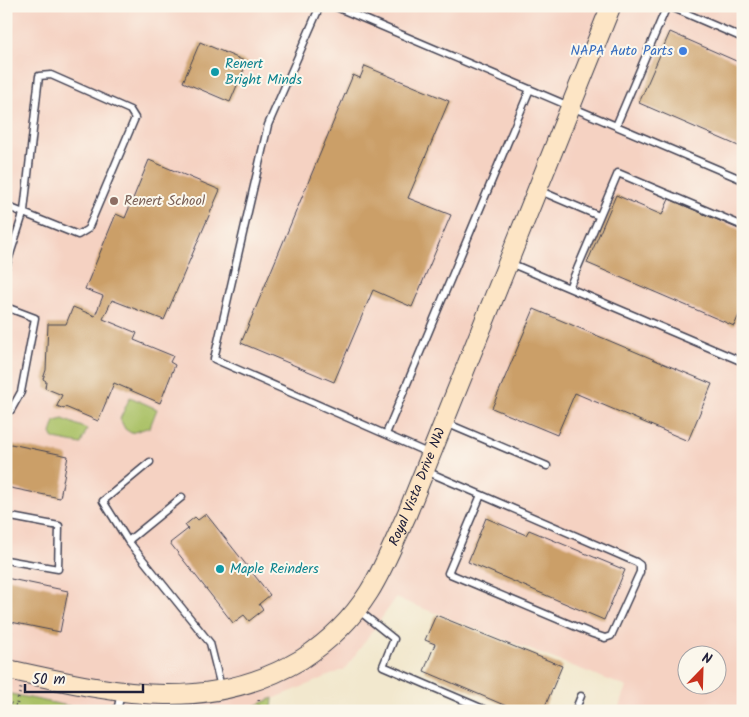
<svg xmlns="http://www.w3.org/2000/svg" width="749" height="717" font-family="Kalam,sans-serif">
<rect width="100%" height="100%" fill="#fbf7ec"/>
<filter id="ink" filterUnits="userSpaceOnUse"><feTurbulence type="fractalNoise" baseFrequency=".02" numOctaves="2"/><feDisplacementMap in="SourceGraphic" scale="10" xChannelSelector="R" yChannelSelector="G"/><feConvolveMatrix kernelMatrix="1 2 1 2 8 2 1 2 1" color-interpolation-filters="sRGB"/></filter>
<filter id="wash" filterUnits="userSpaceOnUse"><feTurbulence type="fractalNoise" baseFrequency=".0096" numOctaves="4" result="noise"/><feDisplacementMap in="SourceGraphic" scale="20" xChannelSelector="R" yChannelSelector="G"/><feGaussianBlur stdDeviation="1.12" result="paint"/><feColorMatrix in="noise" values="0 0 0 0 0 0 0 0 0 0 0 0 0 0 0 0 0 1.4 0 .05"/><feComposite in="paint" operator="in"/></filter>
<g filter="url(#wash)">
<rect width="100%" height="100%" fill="#f2e8ce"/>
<path fill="#f5d2c2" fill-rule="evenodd" d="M6,6H743V711H617L627,687L396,598L345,669L244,711H92L6,693ZM686,654H716V684H686Z"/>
<path fill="#aac166" stroke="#667250" d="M130,397L157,409L150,427L131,433L125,429L120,419Z
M63,419L87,429L81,444L54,439L51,433L55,421Z
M6,693L92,711H6Z
M273,698L272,711H244Z"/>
<g id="blocks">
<path fill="#cb9f68" d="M670,32L743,64V148L639,103Z
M200,42L247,62L230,102L183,82Z
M365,66L449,101L408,198L451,215L412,307L373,290L334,382L241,343L353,75L360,78Z
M149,160L220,190L164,320L112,300L103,319L137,333L134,340L173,356L170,362L175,365L160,403L114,383L98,421L65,407L64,409L57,406L62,395L45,388L46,381L43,379L46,370L48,324H66L73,307L95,316L103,296L85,289L116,214L125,218Z
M616,195L662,215L669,199L743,231V306L734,326L587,263Z
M534,309L712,384L688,441L575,393L557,435L492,408Z
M6,443L68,456L60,498L6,487Z
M206,514L270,595L259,604L263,610L249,621L244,615L233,623L170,543L188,529L185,525L195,517L198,520Z
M486,518L526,535L529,530L625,570L604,620L468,562Z
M6,578L68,591L60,632L6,621Z
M436,615L562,666L543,711H518L424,671L435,644L425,640Z"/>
</g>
</g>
<g filter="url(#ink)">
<use href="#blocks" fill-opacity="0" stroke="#414051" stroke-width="1"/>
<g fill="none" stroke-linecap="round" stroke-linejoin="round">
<g stroke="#414051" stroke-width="9">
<path id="lane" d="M320,6L268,125L214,359L428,453
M334,6L743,180
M669,6L743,38
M616,126L667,6
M538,190L599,216
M6,206L78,235L88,229L135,118L130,110L51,75L39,76L24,211L6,267
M743,226L618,173L569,288L743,362
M510,263L569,288
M6,307L35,318L21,392L11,410L6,409
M446,423L547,466
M386,434L530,89
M426,471L636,562L640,565V572L611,636L605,638L593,634L448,573L481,495
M182,497L128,541L210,643L221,687
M6,516L59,526L58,569L6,560
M128,541L103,501L150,462
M358,610L394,639L383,666L488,711
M117,711L121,693
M575,711L581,696"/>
</g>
<g stroke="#414051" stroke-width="21">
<g id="secondary">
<path id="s1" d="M6,669C112,692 204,717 302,659C328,642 352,619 369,592C384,568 395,540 407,514L611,6"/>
</g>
</g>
<path stroke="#414051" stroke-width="3" stroke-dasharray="1 4" stroke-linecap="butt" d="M6,701L16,707L21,688
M259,711V696"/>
<use href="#lane" stroke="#fff" stroke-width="6"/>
<use href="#secondary" stroke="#fde5c5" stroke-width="19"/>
</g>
</g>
<circle fill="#3f7fe0" stroke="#fbf7ec" stroke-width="2" cx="683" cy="51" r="5"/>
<g fill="#0f9aa8" stroke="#fbf7ec" stroke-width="2">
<circle cx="215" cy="72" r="5"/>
<circle cx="220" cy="569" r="5"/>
</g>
<circle fill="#8d6e63" stroke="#fbf7ec" stroke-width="2" cx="114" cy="201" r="5"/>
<g text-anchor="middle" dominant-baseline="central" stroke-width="4" stroke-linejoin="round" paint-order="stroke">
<g font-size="14" fill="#366cbe" stroke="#fbf7ec" text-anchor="end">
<text x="673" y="51">NAPA Auto Parts</text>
</g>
<g font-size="14" fill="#0d838f" stroke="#fbf7ec" text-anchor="start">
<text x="225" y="64">Renert<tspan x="225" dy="16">Bright Minds</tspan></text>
<text x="230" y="569">Maple Reinders</text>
</g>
<g font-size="14" fill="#785e54" stroke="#fbf7ec" text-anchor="start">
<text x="124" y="201">Renert School</text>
</g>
<g font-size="14" fill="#22223b" stroke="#fbf7ec">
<text stroke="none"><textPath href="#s1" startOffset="516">Royal Vista Drive NW</textPath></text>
</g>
</g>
<rect width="749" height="717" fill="none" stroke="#fbf7ec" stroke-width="25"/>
<g transform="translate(702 670) rotate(23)"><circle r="24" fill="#fbf7ec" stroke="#a4a2a5"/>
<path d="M0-4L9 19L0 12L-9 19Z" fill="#c8321e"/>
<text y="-8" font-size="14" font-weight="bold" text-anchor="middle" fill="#22223b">N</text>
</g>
<path d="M25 684v8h118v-8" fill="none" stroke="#22223b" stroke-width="2.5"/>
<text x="32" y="684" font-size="15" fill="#22223b" stroke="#fbf7ec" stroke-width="4" paint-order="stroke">50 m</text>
</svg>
